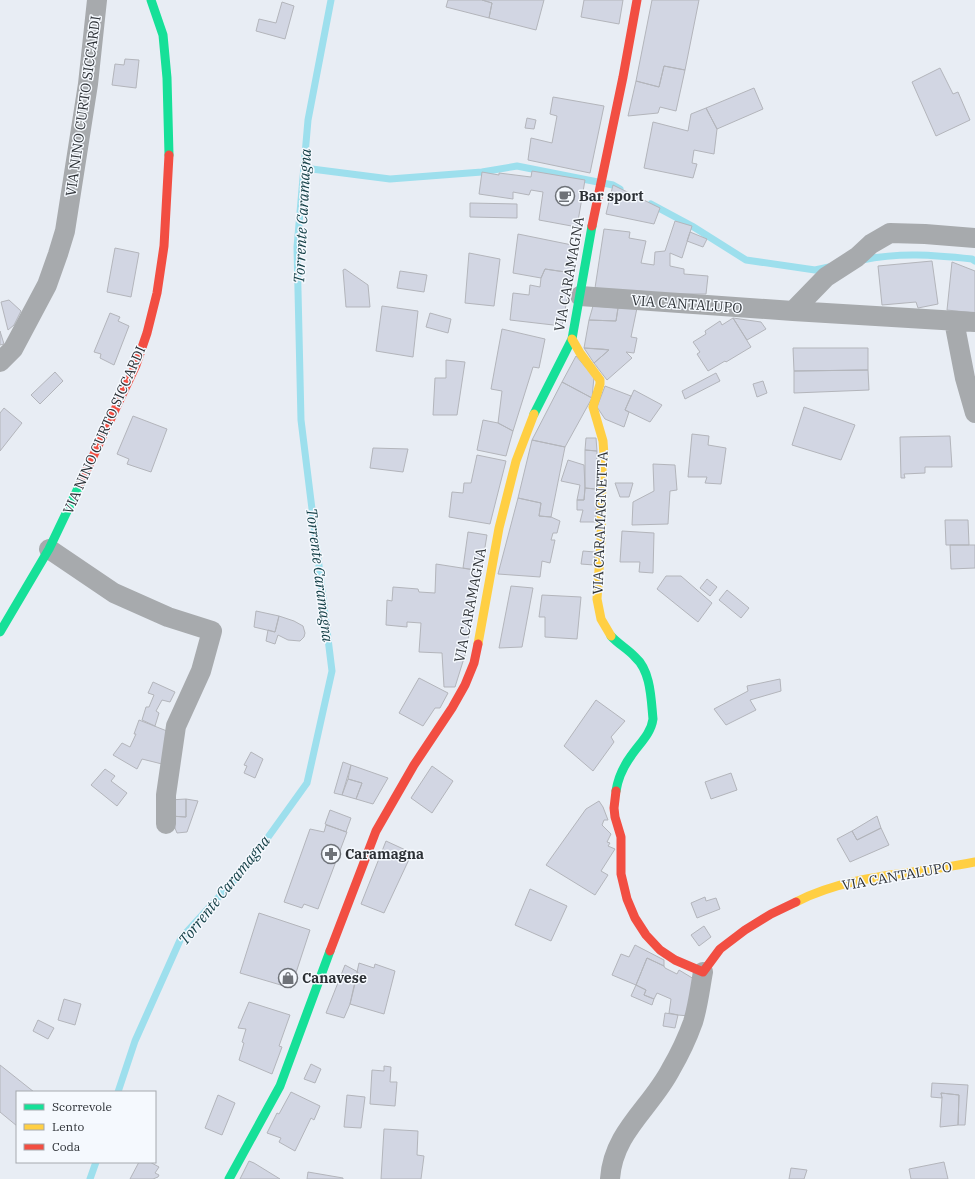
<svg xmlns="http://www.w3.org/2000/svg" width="975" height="1179" font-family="'IBM Plex Serif',serif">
<rect width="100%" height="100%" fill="#e8edf4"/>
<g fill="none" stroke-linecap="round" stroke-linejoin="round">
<path stroke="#9ddfed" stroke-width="7" d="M304,168L390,179L482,172L517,166L613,185L620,189
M651,204L692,226L746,260L815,270L829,267
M862,260C900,252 934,255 972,259L975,261
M118,1092L135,1041L181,938L248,865L307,783L332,671L301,420L297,247L308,120L331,0
M90,1179L96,1162"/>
</g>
<path fill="#d2d6e3" stroke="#b3b5bb" d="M448,0H482L492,3L489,18L446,7Z
M482,0H544L536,30L489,18L492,3Z
M584,0H623L619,24L581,17Z
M652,0H699L685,70L664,66L659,87L636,81Z
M282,2L294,6L285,39L256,31L259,19L276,23Z
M125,59L139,60L136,88L112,85L115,64L124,65Z
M664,66L685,70L676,111L660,107L658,113L628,116L636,81L659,87Z
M940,68L953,94L958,92L970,120L936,136L912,82Z
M754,88L763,109L717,129L706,108Z
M553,97L604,106L590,173L528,160L531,138L552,143L557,116L550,114Z
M706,108L717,129L714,154L694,150L692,163L697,164L693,178L644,168L653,122L688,131L691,114Z
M527,118L536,120L534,129L525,128Z
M532,171L585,180L577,227L539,220L543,192L531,190L529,195L513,192V199L479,194L482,172L499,175V173L531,177Z
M613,185L660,208L654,224L606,214Z
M470,203L517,204V218L470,217Z
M675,221L692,226L682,258L670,253V266L684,269V274L708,276L706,294H643L595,288L604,229L630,232L629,238L646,241L641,263L654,265L655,252L665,251Z
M690,232L707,239L703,247L687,241Z
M518,234L577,246L572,273L545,269L541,278L513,273Z
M115,248L139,253L131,297L107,292Z
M469,253L500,259L494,306L465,303Z
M932,261L938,304L918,308L916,302L882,305L878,266Z
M952,262L975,271V313L947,310Z
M345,269L368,285L370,307H346L343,270Z
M545,269L572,273L562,326L510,320L513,293L529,295L530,285L540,287L541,278Z
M400,271L427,275L424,292L397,288Z
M9,300L21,311L14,325L8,330L1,302Z
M382,306L418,311L413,357L376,351Z
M593,306L618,308L616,321L589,320Z
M618,308H637L631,337L637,338L634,353L626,352L632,358L607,380L594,363L609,350L584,348L589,320L616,321Z
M110,313L120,317L118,321L129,326L114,365L100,358L101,354L94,352Z
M430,313L451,319L448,333L426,327Z
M733,318L751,347L726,362L725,361L708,371L697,354L700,352L693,342L706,334L705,331L720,321L722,325Z
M733,318L761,322L766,329L747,340Z
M502,329L545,339L539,368L533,367L513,431L498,423L502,391L491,389Z
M0,331L4,344L0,345Z
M584,348L603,349L609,350L594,363Z
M793,348H868V370L794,371Z
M576,356L594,377L592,398L562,382Z
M446,360L465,362L457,415H433L435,378H446Z
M868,370L869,390L794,393V371Z
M55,372L63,381L40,404L31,395Z
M716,373L720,381L685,399L682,391Z
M763,381L767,393L757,397L753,384Z
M562,382L592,398L565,447L532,440Z
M605,386L631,396L625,410L629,412L624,427L605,419L597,407Z
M634,390L662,405L650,422L625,410Z
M804,407L855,425L841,460L792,445Z
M4,408L22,423L0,451V413Z
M133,416L167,429L151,472L127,464L129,459L117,454Z
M483,420L498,423L513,431L506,456L477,450Z
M692,434L709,436L708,445L726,448L721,484L705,483L707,477H688Z
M950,436L952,467H925V473L904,474L905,478H901L900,437Z
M586,438H596L597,451L585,450Z
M532,440L565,447L551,517L539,516L541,503L518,498Z
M373,448L408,449L403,472L370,468Z
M585,450L597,451L596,489L585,488Z
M477,455L506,461L490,524L449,517L452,492L463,493L464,483H471Z
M568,460L584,465L585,488L584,500H577L580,485L561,481Z
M653,464L675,465L677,490L670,491L668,524L632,525L633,502L654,491Z
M615,483H633L629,497H620Z
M585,488L596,489V522H580L583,510H577V500H584Z
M518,498L541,503L539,516L551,517L560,521L557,533H553L551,540H555L550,563L542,561L540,577L498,574Z
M945,520H968L969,545H946Z
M622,531L654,533L653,573L639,572L640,562H620Z
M468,532L487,535L481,571L463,568Z
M950,545H975V568L951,569Z
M583,551L595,552L594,565L581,564Z
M436,564L481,571L465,655L455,687H444L442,653L419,652L421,623L407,622V627L386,625L387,600L392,601L393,587L418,589L419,592L435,593Z
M666,576H681L712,603L698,622L657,589Z
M707,579L717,587L710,596L700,588Z
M511,586L533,588L522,647L499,648Z
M727,590L749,608L741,618L719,600Z
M542,595L581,597L577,639L545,637V617H539Z
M256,611L279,616L275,632L254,627Z
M279,616L294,621L303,626L305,633L304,637L300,641L288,640L278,635L275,644L266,641L268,630L275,632Z
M419,678L448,693L440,708H435L423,726L399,713Z
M780,679L781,691L750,700L756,710L726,725L714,709L748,691L747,686Z
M153,682L175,692L170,702L162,700L156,711L159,713L155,726L142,720L146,707H149L154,695L148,693Z
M596,700L625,721L611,737L614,742L593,771L564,746Z
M139,720L172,733L166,765L142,759L137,769L113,755L122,743L130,747L136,734H134Z
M251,752L263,759L255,778L244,773L247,766L244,765Z
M343,762L351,765L342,795L334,793Z
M351,765L388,778L373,804L356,799L362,783L348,779Z
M432,766L453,781L432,813L411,798Z
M105,769L115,776L111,781L127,793L117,806L91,785Z
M731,773L737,790L711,799L705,782Z
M348,779L362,783L356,799L342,795Z
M186,799V817L170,816L169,800Z
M186,799L198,801L187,832L177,833L170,816L186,817Z
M599,801L603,807L608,820H604L602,825L611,834L607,842L610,843L608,846L615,849L601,871L608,875L595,895L546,865L586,809Z
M330,810L351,818L346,832L325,824Z
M877,816L881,828L857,840L852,831Z
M326,825L347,832L318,909L304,904L302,908L284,902L310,829L324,832Z
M881,828L889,845L850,862L837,839L852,831L857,840Z
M386,841L412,853L384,913L361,904Z
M530,889L567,906L551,941L515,925Z
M705,897L706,901L716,898L720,909L697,918L691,903Z
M259,913L310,930L291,988L240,973Z
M704,926L711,937L699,946L691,935Z
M635,945L664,960V966L647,958L636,985L612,975L621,954L629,957Z
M647,958L664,966L665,968L677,974L679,970L694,979L689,1016L678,1015L669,1013L671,999L657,993L654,999L644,995L646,990L636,985Z
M359,963L374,968L375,964L395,971L384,1014L350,1004Z
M345,965L358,972L350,1004L344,1018L326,1013Z
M636,985L646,990L644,995L654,999L652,1005L631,996Z
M64,999L81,1004L75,1025L58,1020Z
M249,1002L290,1015L279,1046L282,1047L272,1074L239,1060L244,1043L242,1042L246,1029L238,1028Z
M665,1013L678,1015L675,1028L663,1026Z
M38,1020L54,1028L48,1039L33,1031Z
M311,1064L321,1069L315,1083L304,1079Z
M0,1065L34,1092H17V1126L0,1112Z
M384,1066L391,1067L390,1082H397L395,1106L370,1104L372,1070L384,1071Z
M932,1083L968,1085L965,1125H958L959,1095L941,1093L942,1098L931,1097Z
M291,1092L320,1106L314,1120L311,1118L295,1151L279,1142L281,1138L267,1133L277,1113L279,1114Z
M941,1093L959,1095L958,1125L940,1127L942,1098Z
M218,1095L235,1103L222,1135L205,1128Z
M347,1095L365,1097L361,1128L344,1127Z
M384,1129L418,1131L417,1155L424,1156L421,1179H381Z
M249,1161L254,1163L280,1179H240Z
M139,1162H150L159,1167L155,1173L159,1175L158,1177L153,1179H130Z
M944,1162L948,1179H911L909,1169Z
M791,1168L807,1170L804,1179H789Z
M308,1172L343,1178V1179H307Z"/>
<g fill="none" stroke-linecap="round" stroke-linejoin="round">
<path stroke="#a7aaad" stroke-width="20" d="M580,296L793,311L975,322
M793,311L826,277L857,257L871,244L890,233L925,234L975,238
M954,321L965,378L975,413
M0,362L13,349L47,285L58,254L65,231L88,84L97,0
M49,549L114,593L168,617L212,631L201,671L176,726L166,795V824
M610,1179C613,1132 651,1108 671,1069C678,1057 688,1036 693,1022C698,1006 700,988 703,972"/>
<path stroke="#16e098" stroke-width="9" d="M151,0L163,35L167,78L169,155
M534,414L572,339L592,226
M0,632L49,549L81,482
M611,636C618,644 628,649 635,657C651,671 651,699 653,719C651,734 639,744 631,756C623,767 618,778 616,791
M229,1179L280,1086L330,951"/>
<path stroke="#ffcf43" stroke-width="9" d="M572,339L580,353L600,380V384L593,407L603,441L604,455L602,469L601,541L597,599L601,619L611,636
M478,644L499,528L516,461L534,414
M796,902C837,881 882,876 927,870C943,868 959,865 975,862"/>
<path stroke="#f24e42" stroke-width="9" d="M592,226L623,77L637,0
M81,482L136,365L147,333L157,293L164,246L169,155
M616,791L614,808L615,817L621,837V874L627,899L635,918L646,935L660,950L675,960L703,972L720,949L745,930L771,914L796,902
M330,951L376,831L414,765L452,708L465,685L474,663L478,644"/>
</g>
<defs>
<g id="cafe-ring" transform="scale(1)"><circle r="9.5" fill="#f5f9fe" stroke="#6e7278" stroke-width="1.5"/><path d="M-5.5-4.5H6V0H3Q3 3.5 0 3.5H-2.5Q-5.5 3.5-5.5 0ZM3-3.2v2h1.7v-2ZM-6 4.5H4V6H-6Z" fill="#6e7278"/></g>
<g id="pharmacy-ring" transform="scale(1)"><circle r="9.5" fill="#f5f9fe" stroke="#6e7278" stroke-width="1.5"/><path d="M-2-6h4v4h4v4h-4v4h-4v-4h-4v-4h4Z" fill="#6e7278"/></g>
<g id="shop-ring" transform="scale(1)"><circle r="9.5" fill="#f5f9fe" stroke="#6e7278" stroke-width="1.5"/><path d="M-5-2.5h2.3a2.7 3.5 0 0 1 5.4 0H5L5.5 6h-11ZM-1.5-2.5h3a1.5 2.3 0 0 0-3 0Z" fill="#6e7278"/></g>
</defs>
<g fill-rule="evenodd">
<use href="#cafe-ring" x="565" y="196"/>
<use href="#pharmacy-ring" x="331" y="854"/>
<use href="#shop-ring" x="288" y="978"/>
</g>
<g text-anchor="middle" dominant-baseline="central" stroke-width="3" stroke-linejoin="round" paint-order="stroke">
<g font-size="14" fill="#2c3035" stroke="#f5f9fe">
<text transform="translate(83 106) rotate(-82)">VIA NINO CURTO SICCARDI</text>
<text transform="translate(569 274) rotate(-80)">VIA CARAMAGNA</text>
<text transform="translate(687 304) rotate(4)">VIA CANTALUPO</text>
<text transform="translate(104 430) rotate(-66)">VIA NINO CURTO SICCARDI</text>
<text transform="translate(600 523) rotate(-88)">VIA CARAMAGNETTA</text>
<text transform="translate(470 605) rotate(-79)">VIA CARAMAGNA</text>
<text transform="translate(897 876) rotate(-10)">VIA CANTALUPO</text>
</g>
<g font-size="14" font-weight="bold" fill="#2c3035" stroke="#f5f9fe" text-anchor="start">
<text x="579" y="196">Bar sport</text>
<text x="345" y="854">Caramagna</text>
<text x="302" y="978">Canavese</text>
</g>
<g font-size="15" font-style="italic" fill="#154047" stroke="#f5f9fe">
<text transform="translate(302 216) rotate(-87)">Torrente Caramagna</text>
<text transform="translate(320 575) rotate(83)">Torrente Caramagna</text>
<text transform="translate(224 890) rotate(-51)">Torrente Caramagna</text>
</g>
</g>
<rect x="16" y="1091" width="140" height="72" fill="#f5f9fe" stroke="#a5a9ae"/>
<rect x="24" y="1104" width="20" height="6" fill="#16e098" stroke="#a5a9ae"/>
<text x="52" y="1111" font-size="12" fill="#2c3035">Scorrevole</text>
<rect x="24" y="1124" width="20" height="6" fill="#ffcf43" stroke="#a5a9ae"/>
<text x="52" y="1131" font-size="12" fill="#2c3035">Lento</text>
<rect x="24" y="1144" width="20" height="6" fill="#f24e42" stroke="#a5a9ae"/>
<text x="52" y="1151" font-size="12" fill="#2c3035">Coda</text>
</svg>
